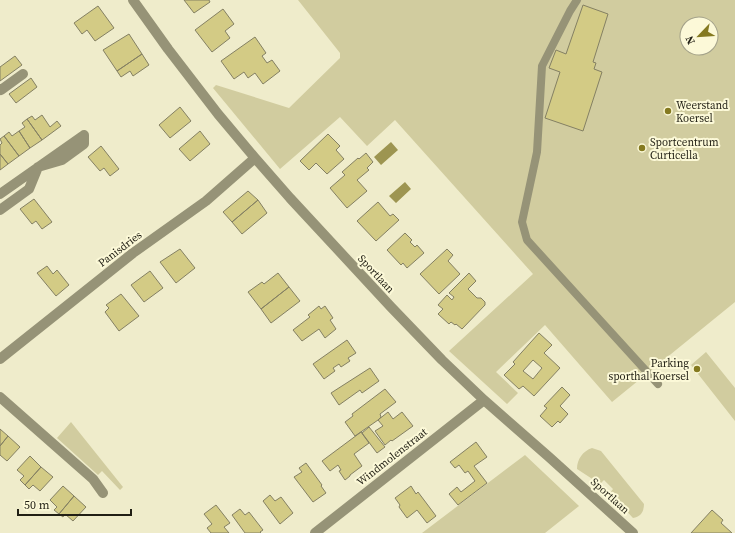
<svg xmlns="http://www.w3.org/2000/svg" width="735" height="533" font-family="'Source Serif 4',serif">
<rect width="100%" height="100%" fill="#efeccb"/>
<path fill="#d1cc9f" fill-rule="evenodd" d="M298,0H735V302L612,402L545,325L496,372L518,393L507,404L449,351L533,274L395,120L367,146L340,117L280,169L213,88L216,85L289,108L340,58V53ZM687,24H711V48H687Z
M706,352L735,388V421L691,365Z
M71,422L123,487L120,490L102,471L98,475L57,438Z
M592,448L601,451L644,504C644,511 641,517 633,518C625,510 619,501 610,493L613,489L604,480L600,484L577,469C577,459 583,451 592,448Z
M525,455L579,506L545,533H422Z"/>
<path fill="#9d9551" d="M391,142L398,150L381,165L374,157Z
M405,182L411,189L396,203L389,196Z"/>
<path fill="#d3cb85" stroke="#848063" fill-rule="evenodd" d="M184,0H209L210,2L194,13Z
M583,5L608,14L593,62L596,63L594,69L602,72L583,131L545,118L560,72L549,68L556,50L566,54Z
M98,6L114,28L95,41L87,30L82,34L74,23Z
M223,9L234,24L225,31L230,38L212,52L195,30Z
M129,34L142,54L117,71L103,50Z
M255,37L266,53L262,56L267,63L272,60L280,71L263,84L255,73L248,78L244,72L234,79L221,61Z
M142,54L149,65L133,76L130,71L121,77L117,71Z
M15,56L22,65L0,81V67Z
M31,78L37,87L16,103L9,94Z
M180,107L191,121L170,138L159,125Z
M42,115L50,127L57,121L61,126L42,140L27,119L32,116L35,120Z
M27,119L42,140L30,148L19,131L25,127L22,123Z
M19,131L30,148L19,156L4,136L9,132L12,136Z
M200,131L210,144L190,161L179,149Z
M328,134L340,146L336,150L344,159L327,174L316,163L309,170L300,161Z
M4,136L19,156L8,164L0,154V145L2,143L0,139Z
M101,146L119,169L110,176L104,168L100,171L88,157Z
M366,153L373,162L367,168L369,170L357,180L367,191L347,208L330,188L345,175L342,172L358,158L359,159Z
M0,154L8,164L0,170Z
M248,191L258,200L232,222L223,212Z
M34,199L52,222L42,229L36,221L32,224L20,209Z
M258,200L267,213L242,234L232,222Z
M378,202L390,216L393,214L399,220L376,241L357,221Z
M405,233L412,240L410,242L415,247L417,245L424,253L407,268L403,263L401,265L387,250Z
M180,249L195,268L176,283L160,262Z
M447,249L453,255L448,261L460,274L439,294L420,274Z
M47,266L53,274L57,270L69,285L56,296L37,273Z
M150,271L163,288L144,302L131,285Z
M278,273L289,287L261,309L248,292L262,282L264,284Z
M469,273L476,281L468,289L477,298H481L485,302V305L462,329L456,324L455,325L451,322L449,324L438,314L443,309L438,305L447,295L452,300L454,297L449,293Z
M289,287L300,301L271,323L261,309Z
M121,294L139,316L119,331L105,312L109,308L106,305Z
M319,306L321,309L325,306L333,318L330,320L336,329L325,338L319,329L302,341L293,330L310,317L308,315Z
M539,333L552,345L544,353L560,368L534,396L523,386L519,389L504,375L515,364L513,362ZM533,360L542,368L533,379L523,371Z
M347,340L356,353L348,358L350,361L341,367L339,364L333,368L335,371L324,379L313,364Z
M370,368L379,381L362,393L360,390L339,405L331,393Z
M562,387L570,395L560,406L568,414L560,423L558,421L552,427L540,416L547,408L544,406Z
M385,389L396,402L380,414L381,417L378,420L355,436L345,422L353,416L352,414Z
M388,412L393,419L402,412L413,426L392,441L391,440L385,445L375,431L383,426L378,420Z
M369,427L385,447L377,453L362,433Z
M0,429L8,436L0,446Z
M361,432L369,443L354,454L362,466L350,475V476L345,480L339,471L341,470L338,465L330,471L322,461Z
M8,436L20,447L7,461L0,455V446Z
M476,442L487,457L474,466L487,483L458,505L449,494L457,487L461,492L475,481L468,471L465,473L459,465L455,468L450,462Z
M30,456L41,467L25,485L20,480L24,476L17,470Z
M306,463L322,485L321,486L326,493L313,502L294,477L302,472L299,468Z
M41,467L53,477L40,491L33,485L29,489L25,485Z
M63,486L74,496L59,514L54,510L57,507L50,500Z
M411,486L416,494L418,492L436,516L427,523L417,510L407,518L399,507L400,505L395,498Z
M270,495L275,501L281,497L293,513L280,524L263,501Z
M74,496L86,507L73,521L65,514L63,517L59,514Z
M216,505L230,523L224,527L229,533H211L207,528L212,524L204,514Z
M240,509L245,515L249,512L263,530L260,532L261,533H245L232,515Z
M712,510L723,520L721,523L732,533H691Z"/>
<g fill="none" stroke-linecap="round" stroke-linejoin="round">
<path stroke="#969377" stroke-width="8" d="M577,0L570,11L542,66L537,152L522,222L527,240L658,384"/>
<path stroke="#969377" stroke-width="10" d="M133,0L168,49L218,114L255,158L290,198L391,307L442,360L484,400L549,457L633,533
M0,89L1,90L23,74
M0,194L84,135
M0,210L29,189L38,167L62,160L84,144V135
M0,359L133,253L206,201L255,158
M0,397L93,479L103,493
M315,533L484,400"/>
</g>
<g fill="#857a20" stroke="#fcf9d8" stroke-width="1.5">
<circle cx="668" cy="111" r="4"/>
<circle cx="642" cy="148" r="4"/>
<circle cx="697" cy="369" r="4"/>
</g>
<g text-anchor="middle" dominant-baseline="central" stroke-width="4" stroke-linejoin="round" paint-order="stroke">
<g font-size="11" fill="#211f14" stroke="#fcf9d8" text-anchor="start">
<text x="676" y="105">Weerstand<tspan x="676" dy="13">Koersel</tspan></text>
<text x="650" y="142">Sportcentrum<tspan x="650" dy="13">Curticella</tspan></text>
<text x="689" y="363" text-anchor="end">Parking<tspan x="689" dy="13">sporthal Koersel</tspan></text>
</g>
<g font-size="11" fill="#211f14" stroke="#fcf9d8">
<text transform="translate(120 249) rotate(-37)">Panisdries</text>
<text transform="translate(376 274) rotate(47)">Sportlaan</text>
<text transform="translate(392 457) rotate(-38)">Windmolenstraat</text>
<text transform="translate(610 496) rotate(42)">Sportlaan</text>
</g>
</g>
<g transform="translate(699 36) rotate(245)"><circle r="19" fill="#fcf9d8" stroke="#a4a28a"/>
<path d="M0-3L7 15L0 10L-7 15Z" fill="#857a20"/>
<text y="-6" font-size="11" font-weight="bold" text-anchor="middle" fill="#211f14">N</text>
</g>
<path d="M18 509v6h113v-6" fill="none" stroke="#211f14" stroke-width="2"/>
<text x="24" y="509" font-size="12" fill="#211f14" stroke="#fcf9d8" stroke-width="3" paint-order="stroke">50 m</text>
</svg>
